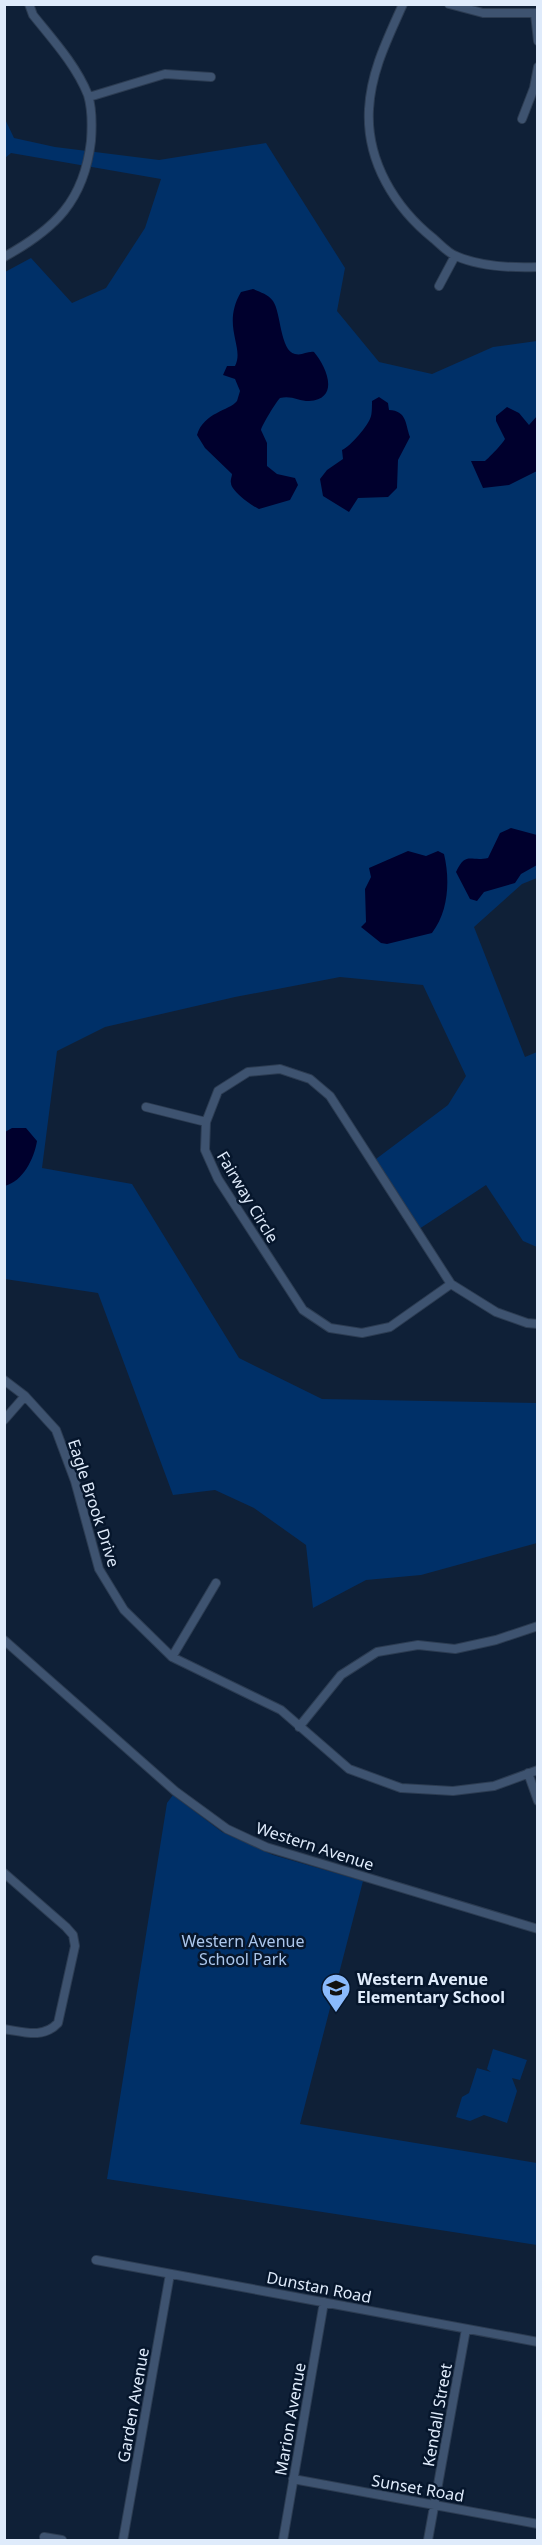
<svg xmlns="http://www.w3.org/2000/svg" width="542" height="2545" font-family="'Noto Sans',sans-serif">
<rect width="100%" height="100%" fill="#0f2037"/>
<path fill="#003068" d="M4,117L14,138L55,147L159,160L266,143L345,268L337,311L379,362L432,374L493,347L537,341V878L522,884L474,927L525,1057L537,1052V1247L523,1241L486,1185L416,1231L372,1162L448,1105L466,1076L423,985L340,977L235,997L105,1027L57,1051L42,1168L132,1184L239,1358L322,1399L537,1403V1543L421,1575L366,1580L313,1608L306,1545L254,1508L215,1490L173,1495L98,1293L5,1279V272L31,258L72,303L106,288L145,228L161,179L11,153L5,158Z
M173,1795L222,1832L273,1855L363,1881L300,2124L537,2163V2245L107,2179L167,1803Z
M493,2049L527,2060L520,2080L512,2078L517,2091L507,2123L484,2115L470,2121L456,2117L462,2097L469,2093L477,2068L491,2072L487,2069Z"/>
<path fill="#00002d" d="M253,289C260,292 268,294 273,301C281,312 280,351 295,354C302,356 307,351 314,352C326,366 341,399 309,401C299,401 291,395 280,398C276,402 262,425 261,430L267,443V466L277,474L295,478L298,485L290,500L259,509C252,506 231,491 231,483C230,480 232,477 232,474L205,448L197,435C204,412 229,411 237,401L240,391L235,379L223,375L227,366H235C245,347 221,326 241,292Z
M379,397L388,403L389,410C407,411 405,423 410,437L398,460L397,488L388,497L358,498L349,512L323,496L320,479L327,470L343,459L342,450C350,447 369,425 371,416C372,413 372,405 372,401Z
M507,407L519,413L529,425L537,416V471L509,485L483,488L471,461H485C489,458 503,443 505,439L496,421V416Z
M511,828L537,835V865L521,874L515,883L484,892L477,901L470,899L456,872C466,851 470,862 488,858L500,833Z
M408,851L426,856L438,851L444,854C450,879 449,911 432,933L387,944L381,943L361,927L366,922L365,889L371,877L369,868Z
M12,1128H26L37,1141C34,1159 23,1181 5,1186V1132Z"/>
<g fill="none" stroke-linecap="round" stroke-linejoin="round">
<g stroke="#2c3c52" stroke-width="10">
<path id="street" d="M403,4C388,38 371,71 369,109C366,161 395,208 434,239C441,245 448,253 456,256C481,267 511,268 538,267
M449,4L483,13H538
M535,14L538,41
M89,97L165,74L211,77
M522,119L534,88L538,67
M4,257C55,229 84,201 91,141C92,127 92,108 88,95C76,65 53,40 33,15L29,4
M439,286L455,256
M146,1107L206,1122
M451,1284L390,1327L362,1333L330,1328L303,1310L218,1179L205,1150L206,1122L218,1091L248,1072L280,1069L310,1079L330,1096L451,1284L496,1312L527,1323L538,1324
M4,1380L25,1396L56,1430L75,1481L99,1569L124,1610L172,1657L281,1710L349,1769L401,1788L453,1791L494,1786L538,1770
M4,1420L25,1396
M4,1640L175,1791L227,1829L266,1847L538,1929
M172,1657L216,1583
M299,1727L341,1675L377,1652L418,1645L455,1649L496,1640L538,1626
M528,1773L538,1801
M4,1873L66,1927L73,1935L75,1946L58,2023C43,2039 24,2032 4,2029
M96,2260L538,2342
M293,2479L538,2524
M44,2537L62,2540
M123,2540L170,2274
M283,2540L324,2302
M428,2540L466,2329"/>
</g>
<use href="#street" stroke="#3e5370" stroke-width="8"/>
</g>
<defs>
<g id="school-pin" transform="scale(1.5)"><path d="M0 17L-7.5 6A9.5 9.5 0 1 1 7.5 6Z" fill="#8abafc" stroke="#06162c"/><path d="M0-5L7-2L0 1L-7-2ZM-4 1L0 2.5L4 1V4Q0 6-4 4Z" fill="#111"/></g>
</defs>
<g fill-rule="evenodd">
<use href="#school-pin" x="336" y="1988"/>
</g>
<g text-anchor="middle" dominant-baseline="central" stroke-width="5" stroke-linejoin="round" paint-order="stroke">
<g font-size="16" fill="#dfebfb" stroke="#06162c">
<text transform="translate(248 1197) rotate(59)">Fairway Circle</text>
<text transform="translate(94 1503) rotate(72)">Eagle Brook Drive</text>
<text transform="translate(315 1846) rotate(18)">Western Avenue</text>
<text transform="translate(319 2287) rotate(11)">Dunstan Road</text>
<text transform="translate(133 2405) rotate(-80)">Garden Avenue</text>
<text transform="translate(437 2415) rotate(-80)">Kendall Street</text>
<text transform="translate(290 2419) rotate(-80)">Marion Avenue</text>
<text transform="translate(418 2488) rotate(10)">Sunset Road</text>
</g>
<g font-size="16" fill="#acc7ec" stroke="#06162c">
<text x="243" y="1941">Western Avenue<tspan x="243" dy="18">School Park</tspan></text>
</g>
<g font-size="16" font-weight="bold" fill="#dfebfb" stroke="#06162c" text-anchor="start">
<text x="357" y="1979">Western Avenue<tspan x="357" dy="18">Elementary School</tspan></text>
</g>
</g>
<rect width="542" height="2545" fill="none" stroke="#dfebfb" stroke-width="12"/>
</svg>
